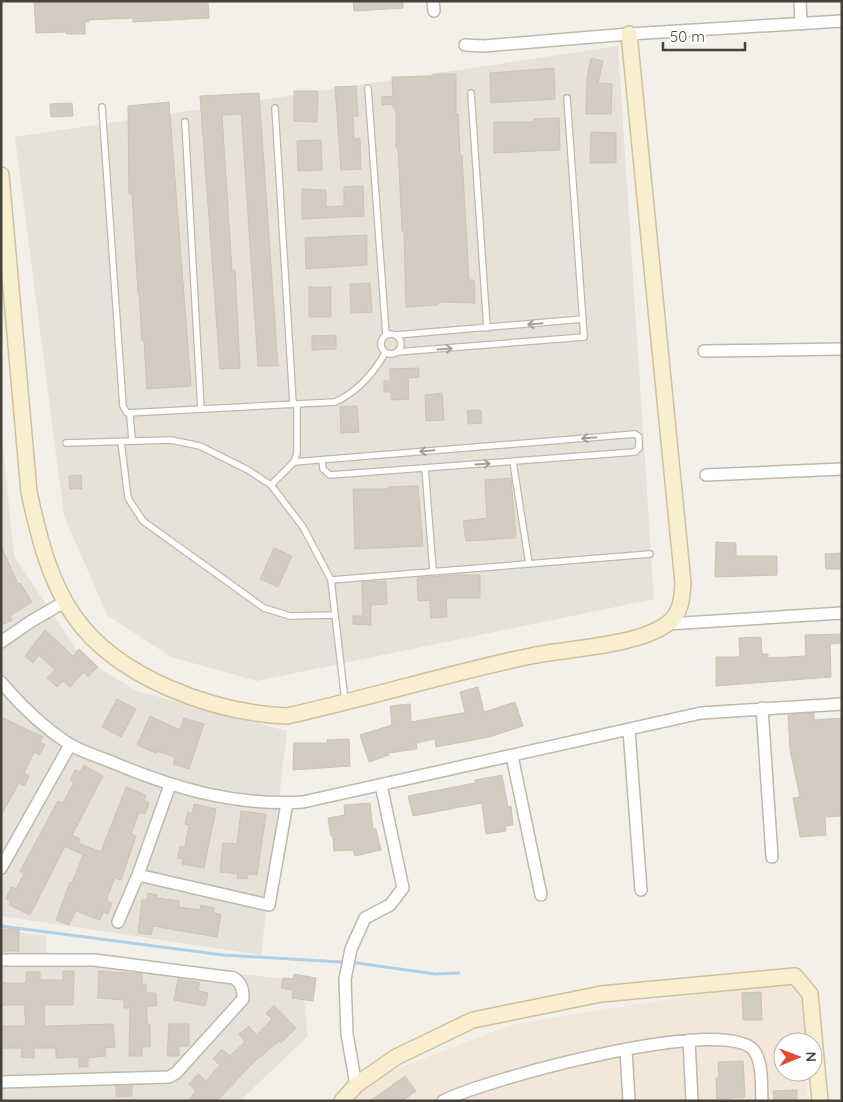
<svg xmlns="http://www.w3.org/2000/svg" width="843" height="1102" font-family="Quicksand,sans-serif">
<rect width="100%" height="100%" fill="#f3f0ea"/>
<path fill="#e6e2d9" d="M618,46L654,599L257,681L171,657L107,615L64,516L15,137Z
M1,428L14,556L82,658L137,691L287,731L261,955L1,916Z
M1,930L46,936V952L302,981L308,1036L240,1101H1Z"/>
<path fill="#f2e7d8" d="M803,978L805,1042H783V1072H806L808,1101H350L373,1078L514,1024Z"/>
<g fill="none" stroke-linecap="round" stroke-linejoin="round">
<path stroke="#aed1e9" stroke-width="3" d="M1,926L223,955L357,963L435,974L459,973"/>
</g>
<path fill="#d3ccc1" stroke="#cdc3b5" d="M34,1H208L209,18L133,22V18L88,20L89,22H85V34H66V32L36,33Z
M353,1H403V8L354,11Z
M591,58L603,61L598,83L612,84L611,114H586L587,78Z
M554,68L555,99L491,103L490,73Z
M433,74H456V114H458L460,155H462L469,280H474L475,303L438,302V305L406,307L404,231H402L398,148H396V108H393V104L382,105V97L393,96L392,77L433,76Z
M356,86L358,116H353L354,139L360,138L361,169L341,170L335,87Z
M294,91H318L317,122L294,121Z
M259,93L278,366H258L242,123L241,114L222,115L232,270H235L240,368L220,369L200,96Z
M169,102L191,386L147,389L144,341H142L139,293H138L132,194H129L128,106Z
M72,103L73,116L51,117L50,104Z
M559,118L560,150L494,153V122H534V119Z
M591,132L616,133V163H590Z
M321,140L322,170L298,171L297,141Z
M363,186L364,216L302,219V189L326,190V207L344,206V187Z
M367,235V265L306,269L305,238Z
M370,283L372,312L351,313L350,284Z
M309,287H331V317H309Z
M336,335V349L312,350V336Z
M419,368V377L408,378L409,399L391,400V392H384V381H390V369Z
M442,393L444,420L426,421L425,395Z
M357,406L359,432L341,433L340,407Z
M481,410L482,423L468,424L467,411Z
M81,475L82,489H70L69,476Z
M511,478L516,538L466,541L463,521L487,518L485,480Z
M418,486L423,546L355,549L353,489H389V487Z
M716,542L736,543V556H777V575L715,577Z
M1,546L18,584L20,583L32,602L10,616L12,620L4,624L1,622Z
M274,548L292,556L278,587L260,579Z
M842,553V569H826L825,554Z
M454,575H480V598H446L447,617L431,618L430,600L418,601L417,578Z
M386,581L387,604L371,605V625L353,624V616H363L362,582Z
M45,630L73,656L79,649L98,667L88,677L84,672L70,687L63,681L57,687L47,678L55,670L39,655L33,663L25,656Z
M842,634V643L830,644L831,677L716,686V657H740L739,638L761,637L762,654H768V658L806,656L805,635Z
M478,687L484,712L515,702L523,726L489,737L436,747L435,739L416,743L417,749L388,753L389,755L369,762L360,735L392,725L390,706L410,704L411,722L463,713L465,712L460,692Z
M117,699L136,709L121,737L102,727Z
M814,713V720L842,718V816L825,817L826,835L800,837L793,798L800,797L790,750L788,715Z
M150,716L180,730L184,718L204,724L189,769L173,764L175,757L157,751L156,753L137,745Z
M1,717L43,737L40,742L45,745L39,755L34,752L24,773L29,776L24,786L19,783L1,815Z
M349,739L350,766L293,770L294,743H328L327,740Z
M84,765L103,776L72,835L80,839L78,843L101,852L126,787L146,795L144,800L149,803L145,814L139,812L133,829L131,834L136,836L121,880L115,878L108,895L107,901L112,903L108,914L103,912L100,920L76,911L69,925L56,920L70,882L72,883L83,855L65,846L30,915L9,905L11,901L6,899L11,887L16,889L24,874L20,871L58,801L63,803L74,782L70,780L75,770L80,772Z
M502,775L508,807L511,806L513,825L505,826L506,831L486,834L482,803L413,816L408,796L475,783V780Z
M370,803L373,829H376L381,850L355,856L353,850L334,851L333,836H331L328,818L345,815L344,805Z
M194,804L216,809L204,868L182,864L183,859L178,858L180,846L185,847L189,825L185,824L188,812L192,814Z
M241,811L266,814L257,875L248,874L247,879L237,878L238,874L220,872L223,843L237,844Z
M148,893L158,895L157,898L179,901V907L200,910L201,905L214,908L213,913L221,914L217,937L153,926L151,935L138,933L142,900H147Z
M1,929H19V951H1Z
M63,971H74L73,1005H44L45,1026L113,1024L115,1047L105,1048L106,1056L88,1058V1067H79V1057L56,1058V1048H34V1058L21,1057L22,1048H1V1026H26L24,1005H1V983H26V972H40V980H63Z
M99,971L142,974V984H146V993H156L157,1006H147V1024H150V1047H142V1056H129L130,1008H124V1000L98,998Z
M294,974L316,978L313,1001L292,998L293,990L281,988L283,978L293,979Z
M178,979L200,983L198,991L208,993L205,1006L174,1000Z
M761,992L762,1020H743L742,993Z
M274,1005L296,1028L281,1043L279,1041L253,1063L217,1101H188L196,1091L189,1084L198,1074L206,1081L220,1065L213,1059L222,1049L230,1056L245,1042L239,1034L249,1026L256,1035L272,1019L266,1013Z
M169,1024H189V1046H179V1056H167Z
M743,1061L745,1097L717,1099L716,1078H719L718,1062Z
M405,1076L416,1091L402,1101H370Z
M116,1086H132V1096L116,1097Z
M797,1090V1100L774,1101L773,1091Z"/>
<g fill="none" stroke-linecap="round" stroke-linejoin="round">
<g stroke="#beb8ad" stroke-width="8">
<path id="lane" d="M368,88L386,335
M471,93L487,328
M102,107L123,406L127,413L335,402C356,393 374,373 385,353
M275,108L293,403
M185,122L201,409
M381 344a10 10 0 1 1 20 0a10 10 0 1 1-20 0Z
M396,335L583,319
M397,352L584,337L567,98
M130,415L132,440
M121,441L128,498L143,521L264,608L290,616L335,615
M66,443L171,440L200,446L248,470L271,485L303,527L331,580L345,701
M294,462L635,434L639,437V448L635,452L330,475L323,469L322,460
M513,462L529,564
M425,468L433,571
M271,485L294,462L297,453V404
M331,580L650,554"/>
</g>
<g stroke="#beb8ad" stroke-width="14">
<path id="street" d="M433,1L434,11
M800,1L801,24
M465,45L484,46L629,34L842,21
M704,351L842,349
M706,475L842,469
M668,624L842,613
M1,642L30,622L66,601
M1,682C21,706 43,727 69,744C82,752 100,757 114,763C176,789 236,806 303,802L701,713L842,704
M762,708L772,857
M629,730L641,890
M512,756L541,895
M1,868L70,745
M138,875L269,905L287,803
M118,922L138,875L170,785
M1,960H94L234,978C242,984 243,989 243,999L176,1073L169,1077L1,1082
M689,1040L692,1101
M626,1050L629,1101
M356,1085L347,1034L345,979L351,949L365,918L390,905L403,888L381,785
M443,1101C483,1080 729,1012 755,1052C763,1065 761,1086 762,1101"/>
</g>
<g stroke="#cdc19f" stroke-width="18">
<path id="secondary" d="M1,175L29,492C38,534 49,580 74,616C117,678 214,713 287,716C369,698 449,673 531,656C569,648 637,646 667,624C681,614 682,599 683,583L629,34
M342,1101L356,1085L396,1057L473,1020L601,994L795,976L810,994L820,1101"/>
</g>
<use href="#lane" stroke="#fff" stroke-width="5.5"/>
<use href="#street" stroke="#fff" stroke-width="11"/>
<use href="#secondary" stroke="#f9eece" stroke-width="15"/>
</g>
<defs><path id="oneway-shaft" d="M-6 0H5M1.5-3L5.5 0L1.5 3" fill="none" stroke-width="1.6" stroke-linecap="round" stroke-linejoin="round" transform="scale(1.25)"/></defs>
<g stroke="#a2a09c">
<use href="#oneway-shaft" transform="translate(535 324) rotate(175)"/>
<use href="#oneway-shaft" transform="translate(445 349) rotate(-4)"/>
<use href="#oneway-shaft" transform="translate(589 438) rotate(175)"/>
<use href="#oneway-shaft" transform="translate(427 451) rotate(175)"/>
<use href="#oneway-shaft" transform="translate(483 464) rotate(-4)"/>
</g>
<rect width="843" height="1102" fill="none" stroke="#464139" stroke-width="5"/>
<g transform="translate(798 1057) rotate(89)"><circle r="24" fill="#ffffff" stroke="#b5b3b0"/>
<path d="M0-4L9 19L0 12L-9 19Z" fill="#e24a32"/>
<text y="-8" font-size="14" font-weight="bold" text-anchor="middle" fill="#464139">N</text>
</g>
<path d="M663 42v8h82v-8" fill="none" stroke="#464139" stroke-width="2.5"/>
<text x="670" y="42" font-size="15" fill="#464139" stroke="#ffffff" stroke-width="4" paint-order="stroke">50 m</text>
</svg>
